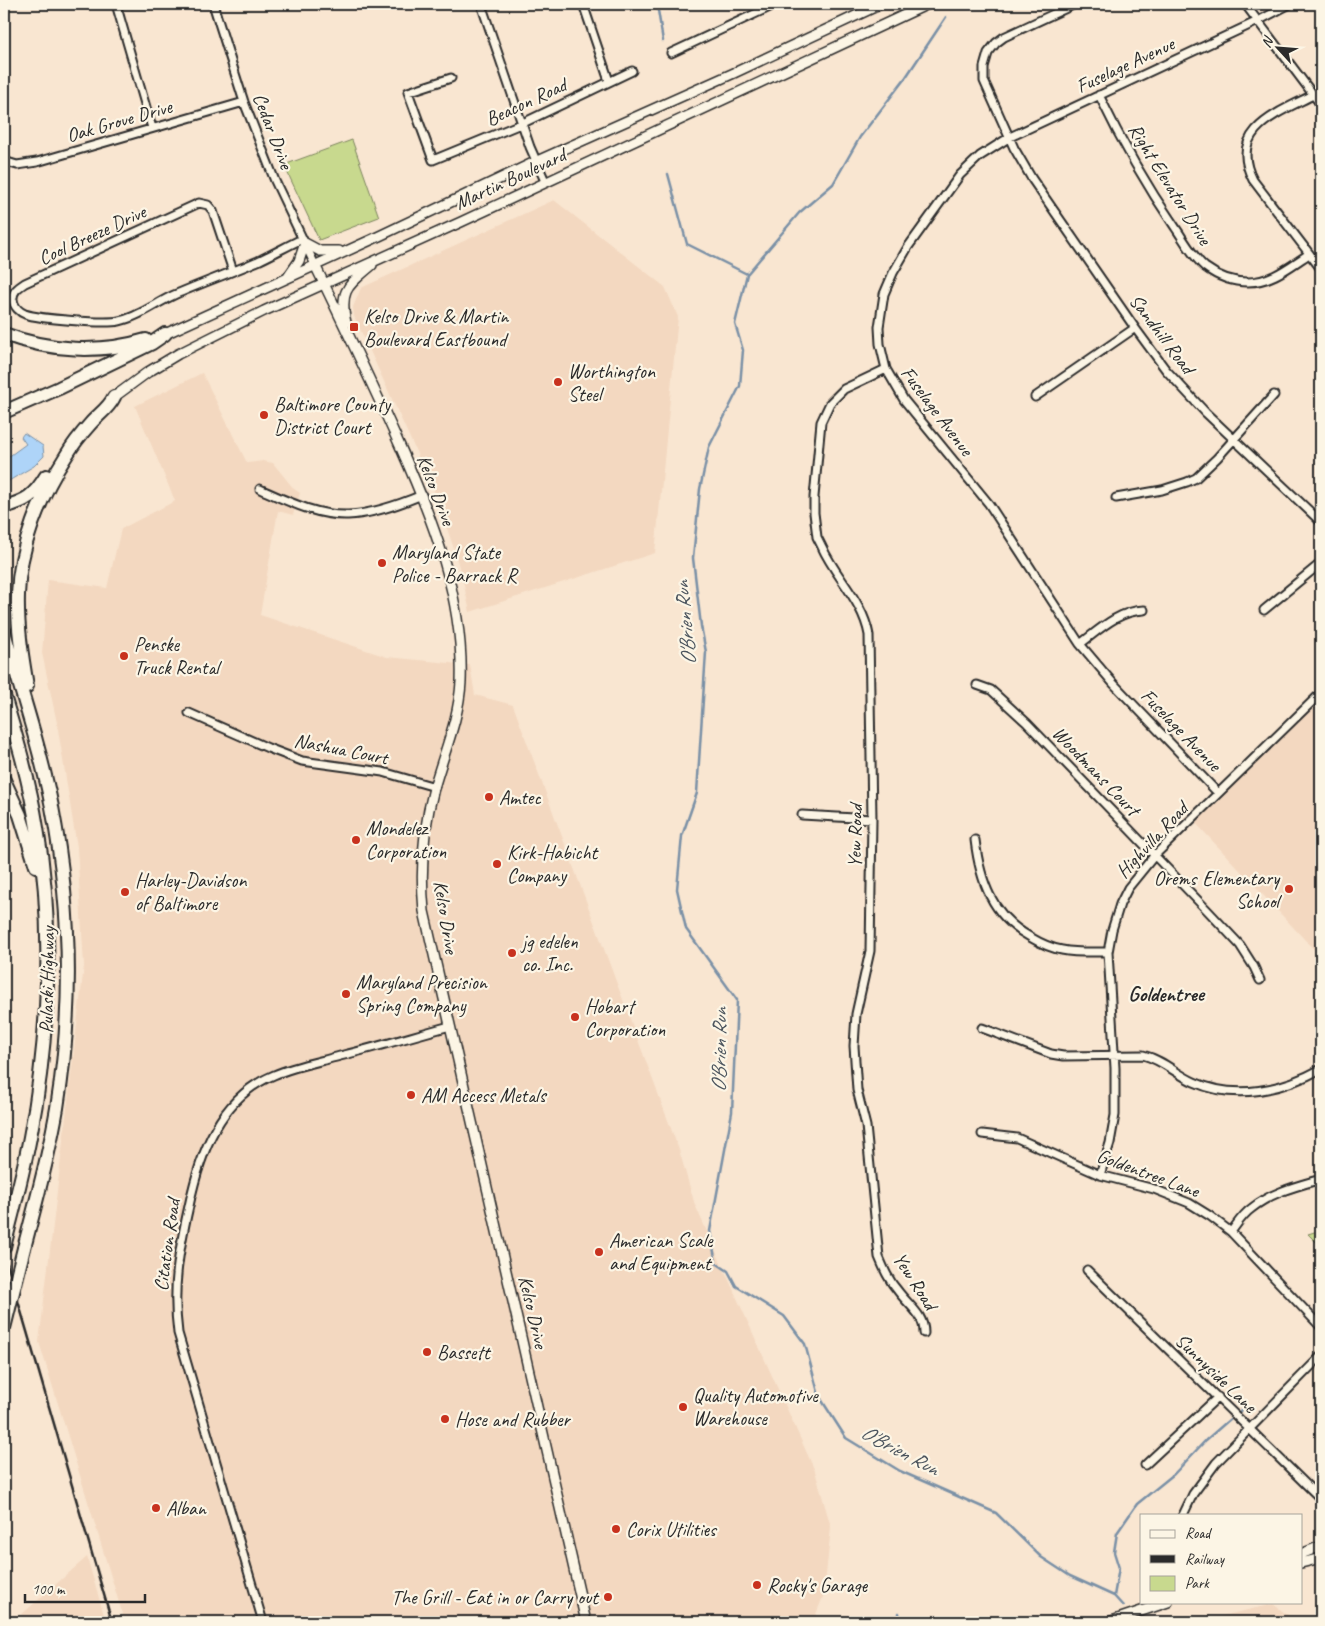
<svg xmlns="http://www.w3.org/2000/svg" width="1325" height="1626" font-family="Caveat,sans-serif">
<rect width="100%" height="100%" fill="#f9e6d1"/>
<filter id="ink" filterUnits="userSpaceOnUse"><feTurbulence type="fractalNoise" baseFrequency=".02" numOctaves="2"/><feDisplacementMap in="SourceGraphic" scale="10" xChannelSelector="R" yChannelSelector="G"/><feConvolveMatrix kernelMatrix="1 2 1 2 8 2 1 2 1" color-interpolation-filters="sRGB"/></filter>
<g filter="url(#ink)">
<path fill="#f3d8c0" d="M554,200L665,287L678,317L655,553L470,612L463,581L453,546L435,493L354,316L353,307L361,288Z
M202,373L247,463L263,461L273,463L294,489L300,493L293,515L278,511L260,615L387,657L470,665L475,695L513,705L679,1150L695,1205L815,1471L831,1527L824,1594L813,1622H125L39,1342L84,966L77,847L57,723L42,653L48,580L107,588L121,529L175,501L135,406Z
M1321,694V957L1193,820Z
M87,1557L106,1622H13Z
M1273,1604L1297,1622H1197Z"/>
<path fill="#c8d98e" stroke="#7a825c" d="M352,140L379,217L319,240L284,165Z
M1321,1230V1247L1308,1234Z"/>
<path fill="#aed4f8" stroke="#7a90a6" d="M24,433L43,446L44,456L34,466L7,482H4V460L26,444L21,437Z"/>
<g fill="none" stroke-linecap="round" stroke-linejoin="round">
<path stroke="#7a90a6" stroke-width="2.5" d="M657,4L663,41
M668,174L687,244L747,274L735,324L743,350L740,386L709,447L700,489L693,558L701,626L706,652L697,793L682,836L677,889L686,929L737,1000L732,1112L710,1231L716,1263L728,1271L736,1286L784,1316L805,1344L819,1396L846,1438L900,1471L996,1513L1041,1557L1070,1576L1114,1596L1123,1606
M748,273L799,213L833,184L860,137L906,77L946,17
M1240,1411L1243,1408
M1114,1596L1119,1568L1114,1552L1117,1533L1137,1504L1174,1474L1206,1440L1230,1419
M899,1613L900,1622"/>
<g stroke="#2b2b2b" stroke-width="11">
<path id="street" d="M116,4L152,128
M213,4L244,102L275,181L315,265
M375,4L379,5L388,4
M481,4L530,147L545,181
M583,4L609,81
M1075,4L1004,37L996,43L988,53L984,67V81L1014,148L1032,179L1135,328L1166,370L1206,413L1321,522
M1245,4L1321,105
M671,53L776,4
M451,78L408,92L433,160L523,123L632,71
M1099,95C1121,141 1146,185 1175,227C1184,240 1193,257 1205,267C1217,276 1232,282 1248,282C1272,282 1290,266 1309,254
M1313,95C1278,113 1227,130 1253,180L1321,269
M4,161L17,165L37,162L244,102
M233,271L213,211L208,205L199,203L25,283C19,287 12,291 13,300C14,307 20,312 25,314C39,319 105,324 119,321C139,317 156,303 174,295C202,283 230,273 258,261C273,254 287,246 302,239
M886,369L844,389L830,403L821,422L814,497V513L817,537L822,547C836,578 863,601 869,635L872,819L870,951L856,1014L854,1046L857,1090L866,1126L868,1146L879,1257C884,1269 889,1281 898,1291C909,1306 924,1314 924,1333
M1035,397L1135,328
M260,489C287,501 317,516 348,515C373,514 398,505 422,495
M1116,498L1162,490L1187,482L1196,478L1217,458L1274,395
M1264,610L1321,563
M1080,644C1100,629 1118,611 1144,610
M977,685L991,690L1027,723L1209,912L1240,945L1254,967L1260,980
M189,713L268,748L302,761L383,772L435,787
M1218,793L1113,683L1080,644L989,504L904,400L886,369L880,344L879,327L884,294L893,273L908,247L960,175L980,156L1010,137L1258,21L1290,4
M802,815L872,819
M975,840C980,881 992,916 1030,937C1040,943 1050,948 1062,950C1077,953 1093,952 1108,952
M982,1028L1051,1054L1063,1056L1143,1055C1163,1060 1176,1074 1194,1082C1236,1101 1283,1090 1321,1069
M982,1134L1017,1138L1100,1175L1154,1189L1189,1203L1210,1216L1231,1232L1321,1327
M1100,1175L1110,1143L1115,1115V1068L1108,952L1112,930L1120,904L1128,888L1154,856L1321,693
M1231,1232C1237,1224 1243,1214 1252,1208C1272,1192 1297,1186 1321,1179
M1087,1270L1321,1499
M1145,1465L1218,1397
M1183,1515L1193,1494L1216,1463L1321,1356
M263,1622L178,1333C172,1287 179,1250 189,1206C200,1153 220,1097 274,1075C295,1066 318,1062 340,1056C377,1047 413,1036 450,1026"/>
</g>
<g stroke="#2b2b2b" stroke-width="12">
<path id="secondary" d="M315,265C344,325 373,385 400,446C433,520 464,599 461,682C459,719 444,752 434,788C423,829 420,869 424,911L586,1622
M288,277L299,261L305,243L320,251H339
M346,323C339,289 348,286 372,265
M165,334L373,239L537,161L734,73L881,4
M114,397L148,372L178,354L264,311L461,222L928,4
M1301,1554L1321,1546
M1301,1563L1321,1558
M1109,1622L1168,1602"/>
</g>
<g stroke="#2b2b2b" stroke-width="16">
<path id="highway" d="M4,334C49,351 100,354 146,340
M4,412L59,388L152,343L165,334
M4,507C26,501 34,496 46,476
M4,632C21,690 40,748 52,807C71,906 73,1009 57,1108C49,1156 36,1202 24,1248
M27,686C22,656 17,626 18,595C19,547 40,496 66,456C73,444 82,433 91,423C99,414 109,408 114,397
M4,696C17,739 30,783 37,828C54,924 49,1041 30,1137C23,1174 13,1211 4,1247
M4,780L20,815L36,866"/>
</g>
<use href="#street" stroke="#fcf5e5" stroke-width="7"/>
<use href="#secondary" stroke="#fcf5e5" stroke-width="9"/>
<use href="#highway" stroke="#fcf5e5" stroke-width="12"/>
<path stroke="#2b2b2b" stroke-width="2.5" d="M4,1253L112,1622"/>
<g stroke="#2b2b2b" stroke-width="16" stroke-linecap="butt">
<path id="highway-bridge" d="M4,1328L24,1248"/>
</g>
<use href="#highway-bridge" stroke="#fcf5e5" stroke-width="12"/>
</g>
</g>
<g fill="#c8321e" stroke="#fcf5e5" stroke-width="2">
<rect x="349" y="322" width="10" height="10" rx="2.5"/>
<circle cx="558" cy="382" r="5"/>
<circle cx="264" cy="415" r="5"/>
<circle cx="382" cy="563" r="5"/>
<circle cx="124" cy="656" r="5"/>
<circle cx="489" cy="797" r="5"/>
<circle cx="356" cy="840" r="5"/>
<circle cx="497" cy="864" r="5"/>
<circle cx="1289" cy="889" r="5"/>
<circle cx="125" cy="892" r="5"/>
<circle cx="512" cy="953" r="5"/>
<circle cx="346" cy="994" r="5"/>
<circle cx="575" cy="1017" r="5"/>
<circle cx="411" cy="1095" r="5"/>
<circle cx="599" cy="1252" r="5"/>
<circle cx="427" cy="1352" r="5"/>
<circle cx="683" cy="1407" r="5"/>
<circle cx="445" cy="1419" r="5"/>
<circle cx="156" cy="1508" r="5"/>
<circle cx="616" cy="1529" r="5"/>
<circle cx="757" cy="1585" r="5"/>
<circle cx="608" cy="1597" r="5"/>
</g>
<g text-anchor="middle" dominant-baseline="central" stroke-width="4.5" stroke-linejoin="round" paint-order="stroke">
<g font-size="20" fill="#2b2b2b" stroke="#fcf5e5">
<text transform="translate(1125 65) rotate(-25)">Fuselage Avenue</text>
<text transform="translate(526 102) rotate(-25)">Beacon Road</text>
<text transform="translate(119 121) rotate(-16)">Oak Grove Drive</text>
<text transform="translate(273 131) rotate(69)">Cedar Drive</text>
<text transform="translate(510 179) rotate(-25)">Martin Boulevard</text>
<text transform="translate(1170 184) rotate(58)">Right Elevator Drive</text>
<text transform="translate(92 235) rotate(-25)">Cool Breeze Drive</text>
<text transform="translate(1162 334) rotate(53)">Sandhill Road</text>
<text transform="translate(937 411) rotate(53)">Fuselage Avenue</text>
<text transform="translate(436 490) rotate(69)">Kelso Drive</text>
<text transform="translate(1181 730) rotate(46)">Fuselage Avenue</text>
<text transform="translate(341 749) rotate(11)">Nashua Court</text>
<text transform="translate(1096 771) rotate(46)">Woodmans Court</text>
<text transform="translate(855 836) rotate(-89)">Yew Road</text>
<text transform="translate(1152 840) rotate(-47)">Highvilla Road</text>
<text transform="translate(446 917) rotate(81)">Kelso Drive</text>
<text transform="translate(47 980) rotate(-89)">Pulaski Highway</text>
<text transform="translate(1148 1173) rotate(20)">Goldentree Lane</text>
<text transform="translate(167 1245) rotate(-82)">Citation Road</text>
<text transform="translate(915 1281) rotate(57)">Yew Road</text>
<text transform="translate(533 1312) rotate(77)">Kelso Drive</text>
<text transform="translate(1216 1373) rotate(44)">Sunnyside Lane</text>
</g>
<g font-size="20" fill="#2b2b2b" stroke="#fcf5e5" text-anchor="start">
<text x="364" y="316">Kelso Drive &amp; Martin<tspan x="364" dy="23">Boulevard Eastbound</tspan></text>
<text x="568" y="371">Worthington<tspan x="568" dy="23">Steel</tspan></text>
<text x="274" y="404">Baltimore County<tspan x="274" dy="23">District Court</tspan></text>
<text x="392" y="552">Maryland State<tspan x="392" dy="23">Police - Barrack R</tspan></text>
<text x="134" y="644">Penske<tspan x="134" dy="23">Truck Rental</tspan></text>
<text x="499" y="797">Amtec</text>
<text x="366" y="828">Mondelez<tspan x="366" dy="23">Corporation</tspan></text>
<text x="507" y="852">Kirk-Habicht<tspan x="507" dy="23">Company</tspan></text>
<text x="1279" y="878" text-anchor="end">Orems Elementary<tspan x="1279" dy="23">School</tspan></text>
<text x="135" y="880">Harley-Davidson<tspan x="135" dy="23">of Baltimore</tspan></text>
<text x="522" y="941">jg edelen<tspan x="522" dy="23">co. Inc.</tspan></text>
<text x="356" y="982">Maryland Precision<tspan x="356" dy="23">Spring Company</tspan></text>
<text x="585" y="1006">Hobart<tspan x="585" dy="23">Corporation</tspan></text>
<text x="421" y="1095">AM Access Metals</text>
<text x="609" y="1240">American Scale<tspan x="609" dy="23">and Equipment</tspan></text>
<text x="437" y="1352">Bassett</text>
<text x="693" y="1395">Quality Automotive<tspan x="693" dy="23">Warehouse</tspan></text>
<text x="455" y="1419">Hose and Rubber</text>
<text x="166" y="1508">Alban</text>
<text x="626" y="1529">Corix Utilities</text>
<text x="767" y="1585">Rocky's Garage</text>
<text x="598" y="1597" text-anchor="end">The Grill - Eat in or Carry out</text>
</g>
<g font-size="21" font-style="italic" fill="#4c555e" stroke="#fcf5e5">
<text transform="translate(685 623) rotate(-95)">O'Brien Run</text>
<text transform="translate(719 1050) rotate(-89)">O'Brien Run</text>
<text transform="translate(900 1450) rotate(28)">O'Brien Run</text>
</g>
<g font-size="21" font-weight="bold" fill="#2b2b2b" stroke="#fcf5e5">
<text x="1166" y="994">Goldentree</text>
</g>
</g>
<rect width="1325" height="1626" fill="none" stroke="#fcf5e5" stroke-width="20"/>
<rect x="10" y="10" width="1305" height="1606" fill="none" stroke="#2b2b2b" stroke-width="2" filter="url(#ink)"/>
<rect x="1140" y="1514" width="162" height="90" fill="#fcf5e5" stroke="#a8a49b"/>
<rect x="1150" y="1530" width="25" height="8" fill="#fcf5e5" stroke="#a8a49b"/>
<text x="1185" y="1538" font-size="15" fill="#2b2b2b">Road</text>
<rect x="1150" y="1555" width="25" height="8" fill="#2b2b2b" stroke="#a8a49b"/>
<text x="1185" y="1564" font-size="15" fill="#2b2b2b">Railway</text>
<rect x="1150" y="1576" width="25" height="15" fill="#c8d98e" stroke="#a8a49b"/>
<text x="1185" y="1588" font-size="15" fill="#2b2b2b">Park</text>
<g transform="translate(1278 48) rotate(296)" stroke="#fcf5e5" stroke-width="4" paint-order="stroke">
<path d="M0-4L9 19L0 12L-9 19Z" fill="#2b2b2b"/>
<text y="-8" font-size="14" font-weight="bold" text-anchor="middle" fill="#2b2b2b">N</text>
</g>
<path d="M25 1594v8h120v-8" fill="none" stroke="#2b2b2b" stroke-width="2.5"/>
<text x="32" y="1594" font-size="15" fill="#2b2b2b" stroke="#fcf5e5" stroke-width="4" paint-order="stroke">100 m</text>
</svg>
